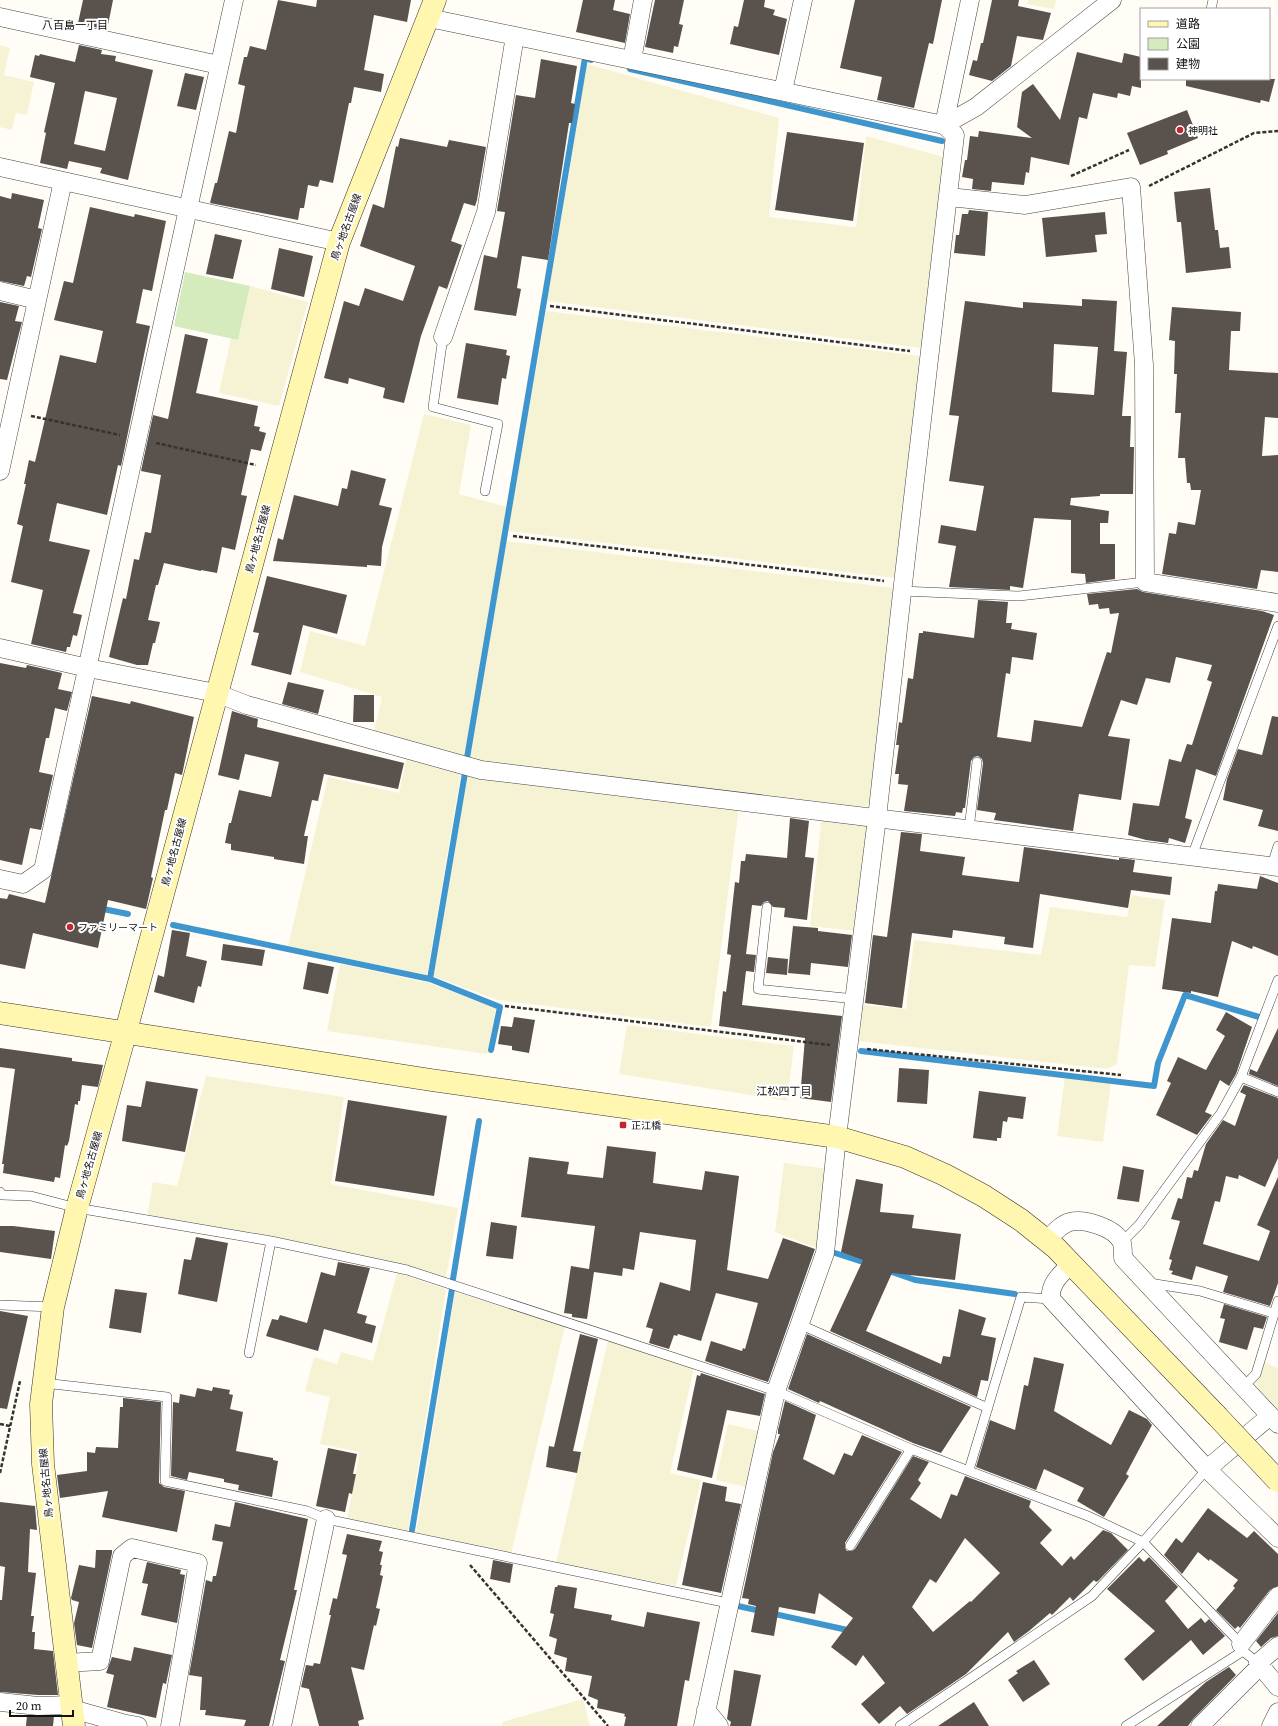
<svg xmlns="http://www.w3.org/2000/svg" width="1278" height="1726" font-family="'Source Serif 4','Noto Sans JP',serif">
<rect width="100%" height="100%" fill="#fffdf5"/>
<path fill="#f6f3d4" d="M1028,0H1056L1054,9L1027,4Z
M0,45L10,48L4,75L34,82L27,115L16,113L12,130L0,127Z
M587,64L779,118L769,217L856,227L866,136L944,157L922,348L547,301Z
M250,286L308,302L279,406L219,393L231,338L238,340Z
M546,311L921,356L896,578L508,531Z
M424,414L471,425L459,494L507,507L464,761L373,735L382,697L300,672L310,631L365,646Z
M506,541L895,588L870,803L864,807L469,763Z
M407,756L461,772L427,975L288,946L328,777L399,793Z
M468,774L739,807L711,1027L498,1000L433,976Z
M822,814L869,825L857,931L810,926Z
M1131,895L1165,900L1155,967L1129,965L1117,1064L1107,1069L859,1041L863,1005L906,1009L914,940L1041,955L1050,907L1127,917Z
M340,964L429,983L496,1008L487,1054L327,1031Z
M627,1025L794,1046L787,1101L619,1074Z
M206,1076L344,1097L331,1184L458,1208L446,1278L399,1264L270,1236L147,1217L153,1182L177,1186Z
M1065,1077L1111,1082L1103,1142L1057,1136Z
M784,1163L829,1169L819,1249L775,1232Z
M397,1273L446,1289L408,1531L347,1519L360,1452L320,1444L330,1397L305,1391L314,1357L337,1364L341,1352L373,1361Z
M455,1292L565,1326L511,1554L416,1533Z
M608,1340L694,1368L670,1473L701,1480L676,1586L556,1563Z
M1263,1362L1278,1368V1410L1258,1390L1256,1381Z
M728,1424L763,1432L750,1488L716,1480Z
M583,1699L590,1726H503L502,1722Z"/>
<path fill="#d5ebbd" d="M185,272L250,286L238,340L174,326Z"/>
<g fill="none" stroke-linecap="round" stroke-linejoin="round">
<path stroke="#3f96cf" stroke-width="6" d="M630,69L942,141
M467,758L585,58L591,60
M98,908L128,914
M173,925L430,979L500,1007L491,1050
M430,979L465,773
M861,1051L1154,1086L1158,1063L1185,995L1259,1017
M835,1253L869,1264
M889,1271L915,1280L1015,1294
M453,1279L479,1121
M412,1530L452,1289
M738,1606L852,1631"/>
</g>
<path fill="#5a524d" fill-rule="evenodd" d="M83,0H113L107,30L78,23Z
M278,0L316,7L317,0H411L407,22L374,15L364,70L384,74L381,92L354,87L351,103H349L333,183L320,180L318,187L308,185L304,208H300L298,220L210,203L215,183H217L229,131L236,133L245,86L238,84L244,57H247L250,46L266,50Z
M583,0H615L613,10L630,14L625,43L576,32Z
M655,0H684L679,24L683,25L678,47L674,46L673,53L645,47Z
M744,0H765L764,7L775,10L773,15L787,19L779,55L730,44L734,26L738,27Z
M855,0H942L933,44L929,43L914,108L877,100L882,77L840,68Z
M992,0H1019L1018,6L1051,13L1043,40L1017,36L1011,66L992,81L969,75L973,60L977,61L981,43H983Z
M79,45L102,50L101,54L116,56L115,61L153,70L128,180L100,173L102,168L69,161L67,169L40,163L46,133L44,132L55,83L30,77L35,55L39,56L40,54L75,62ZM85,91L117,98L105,151L74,144Z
M1077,52L1122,63L1124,53L1141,57V88L1132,86L1130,96L1118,93L1117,98L1093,93L1087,119L1079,117L1069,165L1031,157L1029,173L1026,172L1024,185L992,182L991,191L972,189L973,179L962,177L965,160H967L970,136L978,137L979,131L1032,138L1017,127L1022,92L1033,84L1060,120Z
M541,59L577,66L571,103L575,104L572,123H569L548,260L522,256L517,288L521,289L516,316L474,310L484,255L497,258L505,212L497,211L516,95L535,98Z
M185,73L204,77L196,110L177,106Z
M1186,79H1275L1269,102L1261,100L1260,103L1186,86Z
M1187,110L1198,138L1167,151L1168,154L1140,165L1127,133Z
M787,132L864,143L853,221L775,210Z
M400,138L447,147L449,140L486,147L477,200L475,206L464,203L451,241L462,245L460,251L447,289L439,286L421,336L404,403L383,398L385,388L349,378L348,384L324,378L344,301L359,306L365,288L403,301L415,266L360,246L373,204L384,208L396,146L398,147Z
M1210,188L1215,230H1218L1220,248L1229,247L1231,268L1186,273L1181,222H1177L1174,192Z
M12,193L44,200L38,228L42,229L31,277L27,276L24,286L0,281V196L11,199Z
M90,207L134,217L135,214L166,221L152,291L143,289L136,323L150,326L121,466L118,465L107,515L57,503L49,541L90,550L73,613L82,615L77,636L73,635L70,647H67L66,652L31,644L43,590L11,582L23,526L17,524L26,484H24L29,460L35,462L60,355L96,363L103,331L54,320L64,281L73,283Z
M969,210L988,212L985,256L954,253L956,235H959L962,214H968Z
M1105,212L1107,234L1095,235L1097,252L1046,257L1042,218Z
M215,234L242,240L233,279L206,274Z
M279,248L313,256L304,297L271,289Z
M1082,299L1117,301L1114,351L1127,352L1122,416H1131L1130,447H1134L1133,494H1100V496L1071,498L1070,505L1109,511L1108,523H1100V544H1115V579L1086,583L1085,574L1071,573V520L1034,518L1023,588L1010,586V590L949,587L956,546L938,543L941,525L976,531L984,486L949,481L959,416L949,415L965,301L1023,308V302L1082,306ZM1054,344L1098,347L1094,395L1052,392Z
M0,302L19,306L15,321L22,322L7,380L0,379Z
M1172,307L1241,312L1240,331H1231L1229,370L1278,373V418L1265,417L1262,456L1278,455V572L1261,570L1257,589L1162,574L1169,533L1176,534L1178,522L1195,525L1201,490H1191L1190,483H1187L1185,458H1178L1181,413H1175L1177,374H1174L1175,341L1169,340Z
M185,334L208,339L196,393L258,406L254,426L260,427L259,431L266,433L261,451L251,449L241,495L247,496L235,550L222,547L217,573L201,570V571L164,563L158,585H156L148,620L160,622L155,643H153L148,665H137L109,657L123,598L126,599L134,559L139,560L145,532L151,533L161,475L141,471L153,415L168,419Z
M466,343L507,350L506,355L510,356L506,379L502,378L498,405L457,398Z
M351,470L386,479L379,505L392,508L382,547L381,566L367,565V567L273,561L278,538L283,540L294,495L338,506L342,488L347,489Z
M267,576L347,595L337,634L303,625L291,675L251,665L259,633L253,632Z
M1137,589L1143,592L1262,611L1274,615L1216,776L1196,769L1185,818L1192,820L1185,843L1169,838L1168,843L1146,840L1128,835L1133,803L1159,806L1169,759L1181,762L1187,744L1192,745L1212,682L1207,680L1212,665L1176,657L1170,683L1146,678L1137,705L1121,700L1108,736L1130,739L1121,800L1079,794L1073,831L994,820L996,813L977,810L983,763L982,759L978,756L974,757L971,761L965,808H963L962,813L956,812L955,816L904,811L908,785L898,784L899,774H895L899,745H896L899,722L902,723L908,678L913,679L919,633H923V631L974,638L978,600L1008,602L1006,623H1012L1011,629L1037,633L1033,660L1012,657L1010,674L1006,673L997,737L1031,742L1034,720L1082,727L1107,652L1111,653L1119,613L1110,614L1109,608L1099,609L1098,604L1089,605L1087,594Z
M0,663L26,668L27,665L62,673L58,689L72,692L67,711L55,708L49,738H46L39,772L53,775L41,830L30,828L22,865L0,860Z
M288,682L324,690L318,714L282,704Z
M354,695H374V722H353Z
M92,696L130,704L131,701L194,717L182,775L175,773L167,810H165L151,877L153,878L146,909L108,900L98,948L33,933L25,969L0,964V898L7,899L9,894L45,903Z
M232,711L258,719L257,727L404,763L398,789L324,774L318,801L312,800L304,836H308L304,864L274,859V857L231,850V844L225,843L229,823H231L239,790L271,797L279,762L245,754L239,780L218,775Z
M1272,716L1278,717V831L1258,826L1263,810L1223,800L1227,779L1238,749L1262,755Z
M790,818L809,821L805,857L814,858L807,920L784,917L785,908L773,907L768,901L764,902L761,906L752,905L746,954L756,955L754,972L746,971L742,1005L842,1016L831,1102L800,1098L805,1038L719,1026L723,991L726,992L731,955L727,954L735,882L739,883L741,861H745L746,854L787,858Z
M901,832L922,834L920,851L965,857L962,875L1019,882L1024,847L1119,860V858L1135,860L1133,872L1172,877L1170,895L1131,890L1128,908L1040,894L1033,948L1004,944L1005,937L953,930L952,938L912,933L902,1008L865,1003L873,935L887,937Z
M1260,876L1278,883V956L1253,946L1252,949L1232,941L1218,997L1191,991V993L1162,989L1172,918L1211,923L1215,891H1217L1218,884L1257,889Z
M793,926L818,928V931L852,935L848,967L811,963L810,975L788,973Z
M172,930L190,933L186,956L207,961L201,987L198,986L194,1003L154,992L158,975L164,977Z
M223,944L265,950L262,966L221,960Z
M768,957L788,959L787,975L766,973Z
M308,962L334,967L328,994L303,989Z
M1226,1012L1252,1027L1236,1074L1229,1086L1220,1080L1205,1112L1212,1115L1197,1135L1156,1115L1171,1083L1167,1081L1178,1057L1206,1070L1225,1036L1216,1030Z
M514,1017L535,1020L529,1053L512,1050V1046L498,1044L501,1026L512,1027Z
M1278,1028V1086L1249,1074L1250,1069L1257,1072Z
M0,1048L72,1058V1061L103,1065L98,1087L82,1085L80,1101H78V1105L75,1104L69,1141L67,1146L65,1145L60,1178L55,1177L54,1182L3,1173L4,1164H2L15,1069L0,1067Z
M899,1068L929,1070L927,1104L897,1102Z
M146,1081L198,1089L185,1152L122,1141L127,1105L141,1107Z
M1244,1085L1278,1098V1158L1265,1187L1239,1175L1238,1179L1226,1176L1220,1202L1215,1201L1203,1244L1259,1261L1270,1231L1257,1225L1278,1177V1283L1270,1306L1223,1292L1228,1276L1196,1266L1192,1280L1171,1274L1173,1271L1169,1270L1172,1260L1169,1259L1180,1221L1171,1219L1178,1198L1182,1199L1187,1177L1192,1178L1194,1170L1198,1171L1206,1144L1223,1120L1235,1126L1246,1095L1240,1092Z
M979,1091L1026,1097L1023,1119L1008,1117L1007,1122L1003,1121L1001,1138H997V1141L973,1138Z
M348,1100L447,1116L434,1196L335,1181Z
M607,1146L656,1152L653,1183L702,1190L705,1171L739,1176L727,1270L768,1279L783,1238L815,1249L768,1382L705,1361L711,1341L742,1351L743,1348L745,1349L758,1303L716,1293L701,1341L678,1334L677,1336L674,1335L669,1349L649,1343L653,1329L646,1327L660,1282L690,1291L696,1240L640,1232L634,1270L623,1268L622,1276L594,1272L587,1319L572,1317V1314L564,1313L571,1266L589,1269L595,1226L521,1217L529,1157L569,1162L567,1174L603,1178Z
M1123,1166L1144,1170L1139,1202L1117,1199Z
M856,1179L883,1184L880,1212L914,1215L912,1228L961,1234L955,1280L892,1273L866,1331L941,1364L943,1356L950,1357L959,1309L986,1318L981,1335L996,1338L988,1381L981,1380L977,1397L830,1331L863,1260L841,1252Z
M491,1222L517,1226L513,1259L486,1256Z
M0,1226H13L55,1231L51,1259L0,1252Z
M196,1237L228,1243L217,1302L178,1294L184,1259L191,1260Z
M338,1262L370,1268L357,1313L367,1316L365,1323L376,1326L372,1343L324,1329L318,1351L266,1336L272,1319L278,1320L280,1315L307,1323L321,1272L335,1276Z
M115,1289L147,1293L141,1333L109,1328Z
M1224,1304L1267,1317L1263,1329L1254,1327L1247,1350L1219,1342L1225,1319L1220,1318Z
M0,1311L28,1316L7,1409L0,1408Z
M580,1334L598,1339L573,1451L581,1452L577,1473L546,1467L549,1446L554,1447Z
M807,1334L971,1407L941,1453L913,1443L820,1401L819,1403L788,1389Z
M1034,1357L1064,1364L1054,1411L1111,1445L1129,1410L1147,1419L1152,1425L1126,1474L1129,1476L1104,1517L1077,1501L1084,1488L1044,1469L1036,1490L976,1467L990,1420L1015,1430L1024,1385L1028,1386Z
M701,1373L765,1394L760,1416L727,1410L712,1478L677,1470L697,1375L700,1376Z
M213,1387L230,1390L229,1394L233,1395L230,1409L243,1412L236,1451L273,1458V1460L278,1461L272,1497L238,1490L239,1485L224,1482V1479L189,1472L187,1480L171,1476L173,1402L179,1403L180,1394L195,1397L197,1388L212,1391Z
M123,1398L161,1402L159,1483L164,1487L185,1491L177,1532L102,1517L108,1491L60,1498L57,1475L87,1471V1452L95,1453L96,1447L118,1448L120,1407H123Z
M785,1401L816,1415L803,1459L834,1475L844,1453L852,1456L862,1435L902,1452L845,1543V1548L847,1551H852L855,1549L913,1456L929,1462L918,1480L921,1483L910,1499L941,1519L951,1494L957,1496L965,1476L1031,1501L1029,1507L1052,1530L1040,1543L1062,1566L1071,1556L1074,1560L1103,1530L1111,1533L1128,1550L1098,1581L1096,1582L1094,1580L1073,1601L1070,1597L1052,1615L1050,1613L1029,1631L1014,1642L1008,1632L966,1674L907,1714L900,1706L879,1724L861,1704L885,1683L863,1655L856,1666L831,1647L853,1618L819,1593L815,1614L779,1607L774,1636L751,1632L756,1606L748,1604L749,1599L742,1598L773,1452L780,1434H778V1430ZM965,1538L1000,1573L971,1602L970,1601L933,1632L912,1607L930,1579L936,1583Z
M328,1448L357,1454L353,1474H356L352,1494L349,1493L345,1512L316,1506Z
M703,1482L727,1487L725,1501L741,1504L721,1593L682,1585Z
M0,1502L35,1506L37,1530L30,1529L28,1572L36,1573L31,1616H34L32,1632H35L34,1649L53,1651L58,1695H38L0,1692V1600H2L5,1567L0,1566Z
M235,1502L308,1519L294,1590H297L280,1660L285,1661L269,1726H244L246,1720L205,1715L206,1710H200L202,1677L189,1675L206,1580L212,1582L213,1576H216L223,1542L212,1540L215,1524L230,1527Z
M1208,1508L1247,1538L1254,1531L1278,1554V1586L1270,1590L1240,1628L1238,1626L1235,1629L1216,1610L1235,1588L1233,1586L1238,1580L1210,1559L1209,1561L1198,1552L1182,1574L1164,1555L1176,1538L1182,1543Z
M347,1534L382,1541L379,1551L383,1552L380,1565H382L380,1575L383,1576L376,1608L380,1609L376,1626L374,1625L364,1670L351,1667L364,1719L358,1721L359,1726H319L309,1689L301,1687L306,1665L313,1666L314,1663L320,1664L331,1615H329L333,1598L337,1599L347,1555L342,1554Z
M96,1550H112V1553L92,1648L77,1645L74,1623L79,1602L72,1600L71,1598L79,1565L95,1568Z
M1139,1557L1144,1562L1149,1557L1178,1587L1165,1601L1188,1629L1201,1618L1205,1623L1209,1619L1225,1636L1203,1655L1191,1640L1143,1681L1124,1659L1155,1631L1107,1589Z
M493,1560L513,1564L510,1583L490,1579Z
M147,1562L181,1570L180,1574L185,1575L177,1623L141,1615L148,1584L142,1583Z
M558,1585L577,1588L574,1608L612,1615L611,1620L644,1627L647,1612L700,1622L689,1681L685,1680L677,1726H624L626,1717L624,1716L625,1714L597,1708L598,1700L588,1696L592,1676L565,1671L567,1658L554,1654L557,1639L549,1636L554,1614L550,1613L555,1587H557Z
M1278,1613V1636L1271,1638L1261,1647L1256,1641Z
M134,1647L172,1655L166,1684L163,1683L156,1718L107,1707L114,1675L106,1673L112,1657L131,1661Z
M1034,1660L1050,1684L1023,1702L1008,1680L1018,1673L1016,1671Z
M1229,1667L1236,1675L1193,1719L1188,1726H1157L1206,1682Z
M734,1670L761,1675L751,1726H730L731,1722L727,1719Z
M974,1702L989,1726H938Z
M27,1715L54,1716L53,1726H26Z"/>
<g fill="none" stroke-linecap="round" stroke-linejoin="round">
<g stroke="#444" stroke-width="10">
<path id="lane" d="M1211,9L1213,0
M443,337L433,407L498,424L485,491
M902,591L1019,596L1145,582
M969,829L977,762
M1192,856L1278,626
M1272,865L1278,846
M767,907L758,989L855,999
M1241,1077L1278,1092
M0,1192L2,1195L31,1196L77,1208L271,1241L407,1270L776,1391L911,1449L1088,1516L1143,1542L1241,1644L1243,1651L1258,1663
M1122,1242L1139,1225L1221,1113L1241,1077L1278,980
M1149,1283L1200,1291L1273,1313
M0,1305L53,1307
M799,1324L988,1408
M249,1353L271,1241
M44,1383L167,1397L165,1481L307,1511L326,1519L728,1603
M1243,1387L1256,1374L1278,1301
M969,1470L1021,1297L1051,1299
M850,1546L911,1449
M900,1726L1092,1596L1143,1542L1207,1469
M1126,1726L1243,1651"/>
</g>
<g stroke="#444" stroke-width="19">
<path id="street" d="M0,17L219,65
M429,18L944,125L955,135L903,584L877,818L837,1137L825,1253L776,1391L703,1726
M632,60L643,0
M783,91L803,0
M944,125L976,107L1112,0
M944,125L970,0
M0,167L339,242
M949,197L1025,205L1131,187L1144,365L1145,582L1278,603
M0,291L37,300
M443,337L486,212L515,36
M0,471L63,181
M0,648L88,668L216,693L247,705L481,770L1278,867
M0,879L23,884L43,870C108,580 168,290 234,0
M1046,1241C1053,1234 1061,1224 1070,1222C1084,1218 1116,1228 1122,1243C1123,1247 1123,1254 1123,1258L1278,1424
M1071,1264C1061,1274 1049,1284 1051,1299L1207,1469L1278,1538
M1207,1469L1270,1416
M1241,1644L1278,1596
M1278,1646L1258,1663L1278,1687
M66,1663L100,1661L122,1556L132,1548L198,1563L170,1726
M0,1702L38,1706L71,1705
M72,1709L122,1723L138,1726
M706,1710L719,1726
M282,1726L326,1519
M1200,1726L1260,1666
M1271,1726L1278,1712"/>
</g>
<g stroke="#333" stroke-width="23">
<path id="secondary" d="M0,1013L431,1080L837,1137L905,1157L945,1175L984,1196L1021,1220L1056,1248L1216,1415
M74,1726L43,1464L41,1404L53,1307L77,1208L126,1031L339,242L435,0"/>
</g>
<path stroke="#333" stroke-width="2.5" stroke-dasharray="4 2" stroke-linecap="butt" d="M1071,176L1129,150
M1149,186L1254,133L1278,131
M550,306L910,351
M31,416L120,435
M156,443L256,465
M513,536L884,581
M505,1006L830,1045
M867,1049L1121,1075
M0,1424L10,1426
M0,1473L20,1381
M470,1565L608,1726"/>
<use href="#lane" stroke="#fff" stroke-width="9"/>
<use href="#street" stroke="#fff" stroke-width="18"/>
<use href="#secondary" stroke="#fff6b0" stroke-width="22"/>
<g stroke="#333" stroke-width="23" stroke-linecap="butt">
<path id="secondary-bridge" d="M1216,1415L1278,1481"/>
</g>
<use href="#secondary-bridge" stroke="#fff6b0" stroke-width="22"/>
</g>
<g fill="#c4262e" stroke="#fff" stroke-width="1.5">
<circle cx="1180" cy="130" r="4"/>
<circle cx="70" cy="927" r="4"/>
<rect x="619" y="1121" width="8" height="8" rx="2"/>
</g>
<g text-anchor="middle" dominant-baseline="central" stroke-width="4" stroke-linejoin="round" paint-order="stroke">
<g font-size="10" fill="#111" stroke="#fff" text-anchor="start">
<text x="1188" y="130">神明社</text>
<text x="78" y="927">ファミリーマート</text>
<text x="631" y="1125">正江橋</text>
</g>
<g font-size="10" fill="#111" stroke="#fff">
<text transform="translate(346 227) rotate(-70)">鳥ヶ地名古屋線</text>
<text transform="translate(258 539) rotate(-75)">鳥ヶ地名古屋線</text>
<text transform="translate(174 852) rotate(-75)">鳥ヶ地名古屋線</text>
<text transform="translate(89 1165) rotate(-74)">鳥ヶ地名古屋線</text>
<text transform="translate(46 1483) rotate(-95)">鳥ヶ地名古屋線</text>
</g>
<g font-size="11" fill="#111" stroke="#fff">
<text x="75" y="25">八百島一丁目</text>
<text x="784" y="1091">江松四丁目</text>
</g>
</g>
<rect x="1140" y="8" width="130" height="72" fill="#ffffff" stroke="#a0a0a0"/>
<rect x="1148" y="21" width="20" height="6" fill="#fff6b0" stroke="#a0a0a0"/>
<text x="1176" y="28" font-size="12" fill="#111111">道路</text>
<rect x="1148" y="38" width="20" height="12" fill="#d5ebbd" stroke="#a0a0a0"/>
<text x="1176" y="48" font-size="12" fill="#111111">公園</text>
<rect x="1148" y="58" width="20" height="12" fill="#5a524d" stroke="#a0a0a0"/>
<text x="1176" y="68" font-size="12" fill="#111111">建物</text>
<path d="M10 1710v6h63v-6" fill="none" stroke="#111111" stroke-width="2"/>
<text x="16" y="1710" font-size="12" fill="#111111" stroke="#ffffff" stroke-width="3" paint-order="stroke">20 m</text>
</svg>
